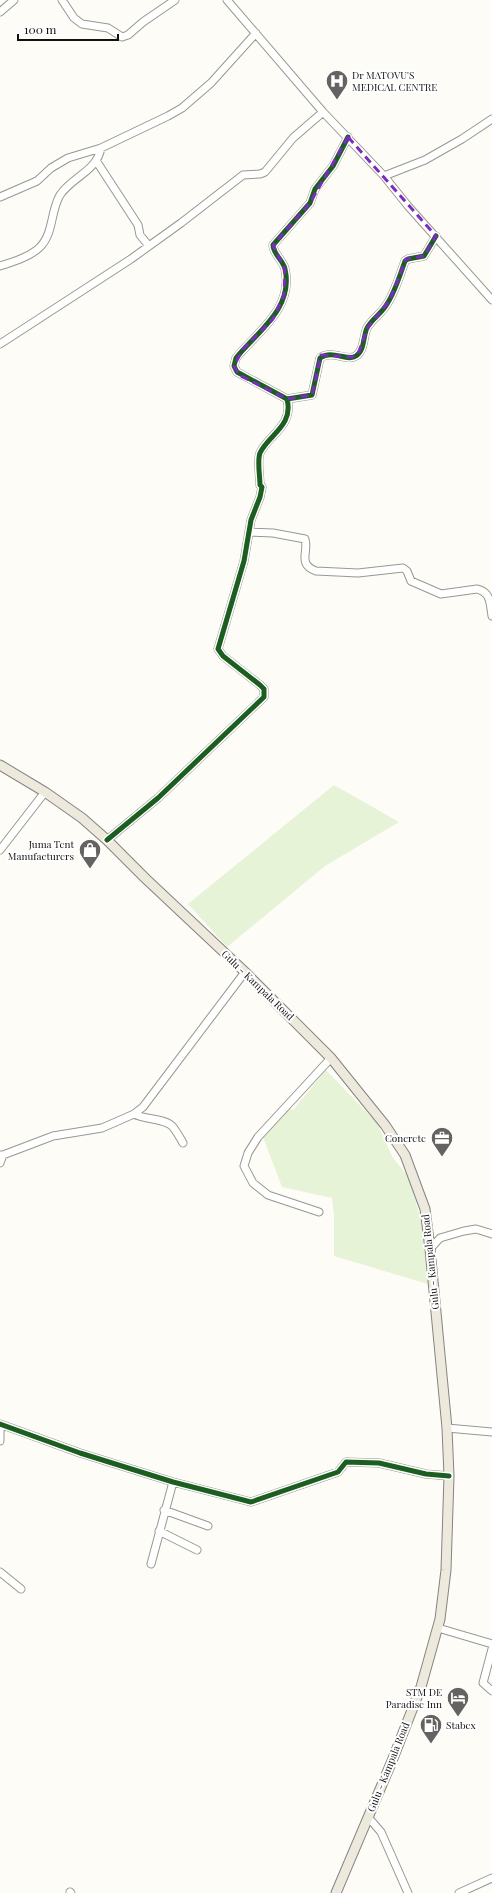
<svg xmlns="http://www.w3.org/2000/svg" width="492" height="1893" font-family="'Playfair Display',serif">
<rect width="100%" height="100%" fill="#fdfcf7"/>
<path fill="#e7f3d7" d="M334,785L399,822L325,866L227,947L188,904Z
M326,1070L377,1123L393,1158L408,1176L422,1223L431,1285L334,1256V1216L332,1198L282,1187L263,1137L289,1108L293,1110Z"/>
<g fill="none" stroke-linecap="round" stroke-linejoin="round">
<g stroke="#979795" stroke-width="9">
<path id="minor" d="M62,0L74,18L82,24L108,28L122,37L128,35L143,22L175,0
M227,0L323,112L384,176L408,206L492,300
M0,12L14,0
M348,137L333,166L315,189L310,203L273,245C273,254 283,260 285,269C294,308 257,332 236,358L234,366L237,372L287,399L312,395L320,358C332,349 347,362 356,356C365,350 363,336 367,328C372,319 382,313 387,304C395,292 400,275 405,261L408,259L424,256L436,236
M97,162L138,225L140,235L149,246
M384,176L425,160L462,139L492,119
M0,197L37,181L51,168L68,158L101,148L168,116L182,108L211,83L256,33
M0,266C13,262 29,257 39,248C54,234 50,212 60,195C72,177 97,171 101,148
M0,344L131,259L181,223L243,175L260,174L265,172L293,138L323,112
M249,532L273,533L305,539C309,552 297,564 316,571L358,573L403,568L407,571L411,581L441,594L477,589C491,592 490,604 492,616
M107,840L158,798L264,697V689L260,685L223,656L218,649L244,561L251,520L260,497L262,487L260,485C260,476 257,461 260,453C268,435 294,426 287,399
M0,850L45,792
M134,1114C145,1120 166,1118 173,1127C177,1132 180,1138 183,1143
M0,1155H3L53,1136L102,1128L134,1114L143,1107L245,972
M0,1163L3,1155
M319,1212L268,1195L253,1183L244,1166L248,1153L258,1137L331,1058
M430,1249L440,1238L464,1231L476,1229L492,1234
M0,1424L80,1453L173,1482L251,1502L338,1472L346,1462L379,1463L426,1474L449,1476
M0,1428V1441
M447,1428L492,1432
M164,1510L208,1526
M159,1531L197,1550
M151,1564L173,1482
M0,1572L21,1589
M438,1628L492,1644
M492,1649L483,1683L492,1691
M368,1817L381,1832L408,1893
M70,1892L71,1893
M459,1893L492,1878"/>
</g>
<g stroke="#858482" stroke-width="11">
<path id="major" d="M0,765L45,792L82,818L107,840L145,878L245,972L331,1058L385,1125L405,1155L425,1209L430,1249L447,1428L449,1476L446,1570L440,1619L421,1687L392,1761L336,1893"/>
</g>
<use href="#minor" stroke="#fffffe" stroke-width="7"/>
<use href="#major" stroke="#ede9dc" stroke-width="9"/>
<g stroke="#fff" stroke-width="8">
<path id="cycleway" d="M348,137L333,166L315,189L310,203L273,245C273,254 283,260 285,269C294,308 257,332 236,358L234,366L237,372L287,399L312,395L320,358C332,349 347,362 356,356C365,350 363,336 367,328C372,319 382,313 387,304C395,292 400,275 405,261L408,259L424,256L436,236
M107,840L158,798L264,697V689L260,685L223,656L218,649L244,561L251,520L260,497L262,487L260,485C260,476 257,461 260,453C268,435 294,426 287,399
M0,1424L80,1453L173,1482L251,1502L338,1472L346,1462L379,1463L426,1474L449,1476"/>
</g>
<use href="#cycleway" stroke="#1b5e20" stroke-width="5"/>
</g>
<path fill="none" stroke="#7b2cbf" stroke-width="3" stroke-dasharray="8 5" stroke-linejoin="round" d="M348,137L436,236L424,256L406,259L390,300L368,327L358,354L352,357L321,355L312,395L287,399L239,375L234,366L243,349L273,319L284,295L285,270L273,245L310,203Z"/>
<defs>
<g id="hospital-pin" transform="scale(1.15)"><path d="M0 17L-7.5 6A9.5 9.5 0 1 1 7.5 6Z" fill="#646362" stroke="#fff"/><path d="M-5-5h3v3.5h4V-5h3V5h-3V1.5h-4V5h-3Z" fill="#fff"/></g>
<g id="shop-pin" transform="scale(1.15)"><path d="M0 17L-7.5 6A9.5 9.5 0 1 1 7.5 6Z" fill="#646362" stroke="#fff"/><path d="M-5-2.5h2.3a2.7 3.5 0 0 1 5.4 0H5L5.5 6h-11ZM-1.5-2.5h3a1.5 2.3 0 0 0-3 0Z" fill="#fff"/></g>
<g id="office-pin" transform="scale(1.15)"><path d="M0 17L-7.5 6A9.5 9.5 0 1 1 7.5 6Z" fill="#646362" stroke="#fff"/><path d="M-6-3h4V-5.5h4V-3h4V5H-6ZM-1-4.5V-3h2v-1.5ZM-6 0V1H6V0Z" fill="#fff"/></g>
<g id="hotel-pin" transform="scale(1.15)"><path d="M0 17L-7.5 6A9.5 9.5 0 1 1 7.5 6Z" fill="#646362" stroke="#fff"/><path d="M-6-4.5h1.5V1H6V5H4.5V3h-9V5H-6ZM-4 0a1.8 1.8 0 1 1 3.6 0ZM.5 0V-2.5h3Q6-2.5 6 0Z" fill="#fff"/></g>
<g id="fuel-pin" transform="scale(1.15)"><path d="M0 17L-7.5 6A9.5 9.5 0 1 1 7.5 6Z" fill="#646362" stroke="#fff"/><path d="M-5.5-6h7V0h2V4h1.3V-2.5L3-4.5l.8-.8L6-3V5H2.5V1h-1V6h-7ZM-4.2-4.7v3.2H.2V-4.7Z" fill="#fff"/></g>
</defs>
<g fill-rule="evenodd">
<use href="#hospital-pin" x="337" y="81"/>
<use href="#shop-pin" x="90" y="850"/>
<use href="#office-pin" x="442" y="1138"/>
<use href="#hotel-pin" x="458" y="1698"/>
<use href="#fuel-pin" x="431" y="1725"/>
</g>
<g text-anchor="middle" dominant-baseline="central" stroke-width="4" stroke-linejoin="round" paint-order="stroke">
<g font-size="10" fill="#111" stroke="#fff" text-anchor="end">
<text x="352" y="75" text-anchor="start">Dr MATOVU'S<tspan x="352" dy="12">MEDICAL CENTRE</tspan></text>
<text x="74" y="844">Juma Tent<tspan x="74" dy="12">Manufacturers</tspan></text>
<text x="426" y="1138">Concrete</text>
<text x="442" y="1692">STM DE<tspan x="442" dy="12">Paradise Inn</tspan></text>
<text x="446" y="1725" text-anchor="start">Stabex</text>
</g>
<g font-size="10" fill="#111" stroke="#fff">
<text transform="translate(258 985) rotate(44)">Gulu - Kampala Road</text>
<text transform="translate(430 1262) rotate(-96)">Gulu - Kampala Road</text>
<text transform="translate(388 1767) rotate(-68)">Gulu - Kampala Road</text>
</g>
</g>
<path d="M18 34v6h100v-6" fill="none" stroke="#111111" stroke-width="2"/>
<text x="24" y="34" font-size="12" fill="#111111" stroke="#ffffff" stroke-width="3" paint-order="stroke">100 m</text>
</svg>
